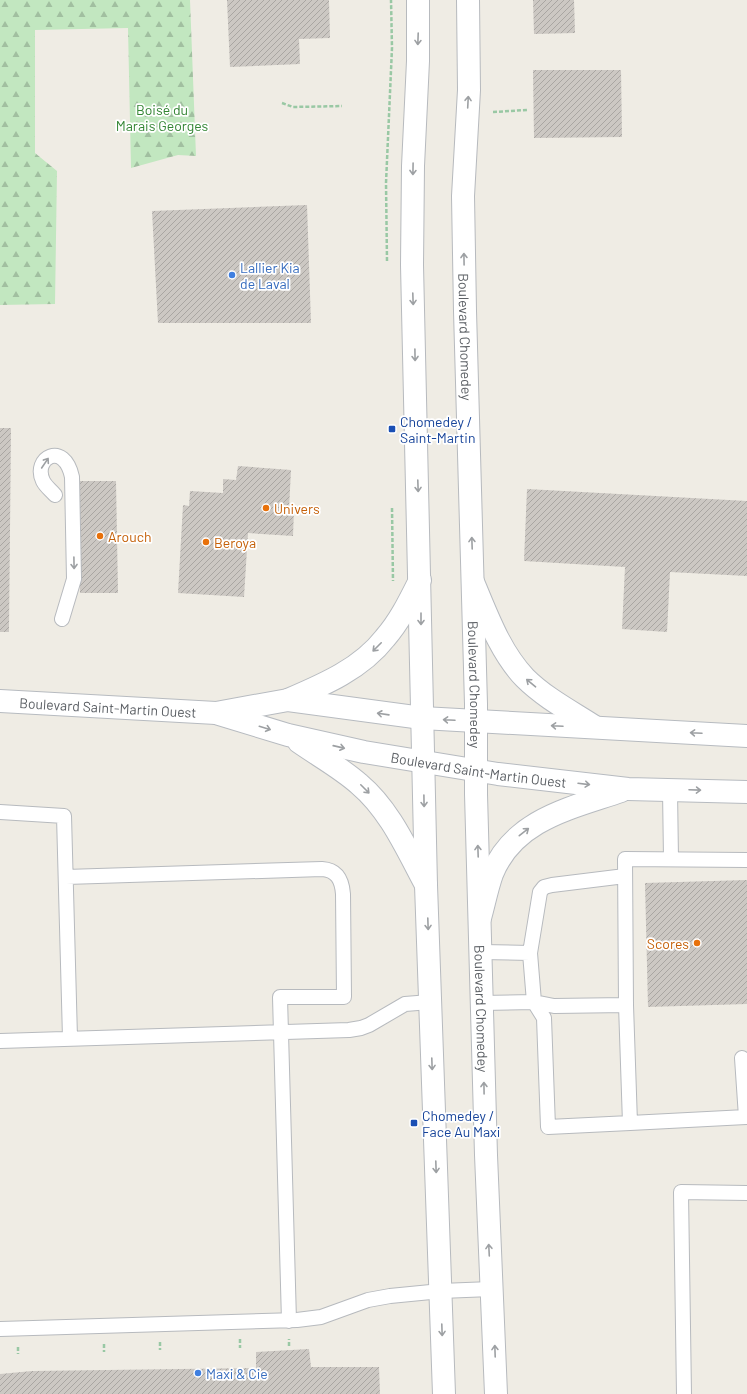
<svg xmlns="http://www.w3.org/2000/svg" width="747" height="1394" font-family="Barlow,sans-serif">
<defs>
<pattern id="forest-firs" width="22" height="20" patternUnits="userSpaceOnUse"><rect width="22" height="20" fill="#c2e7c0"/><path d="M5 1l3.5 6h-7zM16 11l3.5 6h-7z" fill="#a1bfa0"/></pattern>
<pattern id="building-hatch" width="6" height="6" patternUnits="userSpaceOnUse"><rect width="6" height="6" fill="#ccc8c3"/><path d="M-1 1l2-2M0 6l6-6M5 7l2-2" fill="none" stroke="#a9a6a2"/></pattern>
</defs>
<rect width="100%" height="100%" fill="#efece4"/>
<path fill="url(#forest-firs)" d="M0,0H190L196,156L178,155L131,168L128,28L35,30V153L57,171L55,304L0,305Z"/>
<path fill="url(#building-hatch)" d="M227,0H329L330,38L299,39L300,64L230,67Z
M533,0H574L575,33L534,34Z
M533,70H621L622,137L534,138Z
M307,205L311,323H158L152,211Z
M0,428H11L9,632H0Z
M238,466L291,470L289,509H294L293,536L248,533L244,597L178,593L183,505L189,506L190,491L223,493V479L236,480Z
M79,481H116L118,593H80Z
M527,489L747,501V576L670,572L667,632L622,629L625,567L524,561Z
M747,880V1004L648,1007L645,883Z
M309,1349L311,1367H379L380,1394H0V1374L32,1371L256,1368V1352Z"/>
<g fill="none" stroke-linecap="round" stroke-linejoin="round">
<g stroke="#b7babe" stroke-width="16">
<path id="service" d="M55,495C51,490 46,487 43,481C32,458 64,440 72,477L74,579L62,619
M670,790L671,859
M0,812L64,816L70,1038
M66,877L322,869C337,870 342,880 343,894L344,997H280L289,1321
M481,952L530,953L534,1002L482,1003
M530,953L540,892L544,887L552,885L625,876
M534,1002L554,1006L626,1005L625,859L747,860
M534,1002L544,1018L548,1127L630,1123L626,1005
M0,1041L349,1030L361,1028L369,1025L405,1004L430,1002
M630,1123L746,1117L742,1058
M0,1329L297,1320L321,1317L368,1300L390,1296L441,1291L491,1289
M684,1394L681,1192L747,1193"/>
</g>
<g stroke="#b7babe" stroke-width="24">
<g id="tertiary">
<path d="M418,0V61L413,166L412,265L426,885L444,1394"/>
<path id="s1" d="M468,0L469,90L463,196L465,311L476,704V794L486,1155L496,1394"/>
</g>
</g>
<g stroke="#b7bbc0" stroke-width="24">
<g id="secondary">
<path d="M473,582C487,615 500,652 525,678C545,698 572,712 595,727"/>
<path d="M288,700C323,685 361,669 385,638C400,621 410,600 420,580"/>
<path id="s2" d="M0,701L216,713L288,700L422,718L747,736"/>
<path id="s3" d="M219,714L288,735L364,752L498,774L628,789L747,792"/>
<path d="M299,742C319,756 341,768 359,784C390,810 407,850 426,885"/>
<path d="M480,918C484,904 487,888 492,874C514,819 572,808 621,791"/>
</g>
</g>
<path stroke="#99c8a4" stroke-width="2.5" stroke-dasharray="4 2" stroke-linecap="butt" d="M282,103L293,107L342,106
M493,112L527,110
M387,261L386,183L392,48L391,0
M392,508L393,581
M240,1339V1348
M160,1342V1350
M104,1344V1352
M289,1346V1339
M18,1347V1354"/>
<use href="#service" stroke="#fff" stroke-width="14"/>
<use href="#tertiary" stroke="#fff" stroke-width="22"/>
<use href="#secondary" stroke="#fff" stroke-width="22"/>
</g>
<defs><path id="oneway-shaft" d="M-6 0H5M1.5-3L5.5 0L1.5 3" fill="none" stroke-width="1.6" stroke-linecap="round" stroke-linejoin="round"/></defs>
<g stroke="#9da0a3">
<use href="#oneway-shaft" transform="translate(418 39) rotate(92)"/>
<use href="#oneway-shaft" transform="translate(468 102) rotate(-87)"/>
<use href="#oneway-shaft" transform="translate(413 169) rotate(91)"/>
<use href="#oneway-shaft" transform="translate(464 259) rotate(-91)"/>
<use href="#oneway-shaft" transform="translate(413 299) rotate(88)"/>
<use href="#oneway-shaft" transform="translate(415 355) rotate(89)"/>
<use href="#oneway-shaft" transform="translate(45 463) rotate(-56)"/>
<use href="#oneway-shaft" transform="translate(418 486) rotate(88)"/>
<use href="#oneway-shaft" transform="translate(472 543) rotate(-92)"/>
<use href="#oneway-shaft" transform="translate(74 563) rotate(89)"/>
<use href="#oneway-shaft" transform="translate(421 619) rotate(90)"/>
<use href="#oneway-shaft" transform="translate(377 647) rotate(135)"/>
<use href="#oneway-shaft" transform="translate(531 683) rotate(-140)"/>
<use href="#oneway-shaft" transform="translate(383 714) rotate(-172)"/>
<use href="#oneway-shaft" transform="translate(449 720) rotate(-177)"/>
<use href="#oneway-shaft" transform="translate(557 726) rotate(-177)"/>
<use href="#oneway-shaft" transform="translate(265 728) rotate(17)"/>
<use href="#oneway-shaft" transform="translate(696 733) rotate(-177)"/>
<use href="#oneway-shaft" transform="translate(339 747) rotate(13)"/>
<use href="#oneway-shaft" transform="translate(584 784) rotate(7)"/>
<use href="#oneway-shaft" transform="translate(365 789) rotate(45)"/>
<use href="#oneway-shaft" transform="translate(695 790) rotate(2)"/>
<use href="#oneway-shaft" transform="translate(424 801) rotate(89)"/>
<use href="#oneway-shaft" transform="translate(524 832) rotate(-38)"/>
<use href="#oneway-shaft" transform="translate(478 851) rotate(-92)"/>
<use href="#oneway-shaft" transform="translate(428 924) rotate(88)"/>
<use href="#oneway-shaft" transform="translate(432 1064) rotate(88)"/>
<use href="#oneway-shaft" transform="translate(484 1088) rotate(-91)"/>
<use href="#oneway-shaft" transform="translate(436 1167) rotate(88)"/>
<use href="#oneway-shaft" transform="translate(489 1250) rotate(-93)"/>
<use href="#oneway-shaft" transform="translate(442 1330) rotate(88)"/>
<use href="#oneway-shaft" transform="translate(495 1351) rotate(-92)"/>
</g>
<g fill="#3f7fe0" stroke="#fff" stroke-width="1.5">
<circle cx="232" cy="275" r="4"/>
<circle cx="198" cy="1373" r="4"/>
</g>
<g fill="#1a4fb4" stroke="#fff" stroke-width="1.5">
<rect x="388" y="425" width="8" height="8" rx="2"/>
<rect x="410" y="1119" width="8" height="8" rx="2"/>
</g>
<g fill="#e8710a" stroke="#fff" stroke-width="1.5">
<circle cx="266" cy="508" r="4"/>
<circle cx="100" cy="536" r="4"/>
<circle cx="206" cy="542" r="4"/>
<circle cx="697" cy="943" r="4"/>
</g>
<g text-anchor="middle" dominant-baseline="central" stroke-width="3.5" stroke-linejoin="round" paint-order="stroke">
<g font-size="14" fill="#338533" stroke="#fff">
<text x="162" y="109">Boisé du<tspan x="162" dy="16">Marais Georges</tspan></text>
</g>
<g font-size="14" fill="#366cbe" stroke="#fff" text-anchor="start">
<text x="240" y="267">Lallier Kia<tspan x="240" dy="16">de Laval</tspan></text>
<text x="206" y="1373">Maxi &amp; Cie</text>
</g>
<g font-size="14" fill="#5c6065" stroke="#fff">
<text stroke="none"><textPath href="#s1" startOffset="337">Boulevard Chomedey</textPath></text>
<text stroke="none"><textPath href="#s1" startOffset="685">Boulevard Chomedey</textPath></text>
<text stroke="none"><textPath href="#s2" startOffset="108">Boulevard Saint-Martin Ouest</textPath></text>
<text stroke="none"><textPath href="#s3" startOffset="266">Boulevard Saint-Martin Ouest</textPath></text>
<text stroke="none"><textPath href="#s1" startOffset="1009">Boulevard Chomedey</textPath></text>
</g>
<g font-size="14" fill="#164399" stroke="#fff" text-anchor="start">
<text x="400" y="421">Chomedey /<tspan x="400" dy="16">Saint-Martin</tspan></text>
<text x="422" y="1115">Chomedey /<tspan x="422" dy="16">Face Au Maxi</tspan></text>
</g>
<g font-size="14" fill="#c56008" stroke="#fff" text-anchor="start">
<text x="274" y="508">Univers</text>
<text x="108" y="536">Arouch</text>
<text x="214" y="542">Beroya</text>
<text x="689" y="943" text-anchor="end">Scores</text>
</g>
</g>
</svg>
